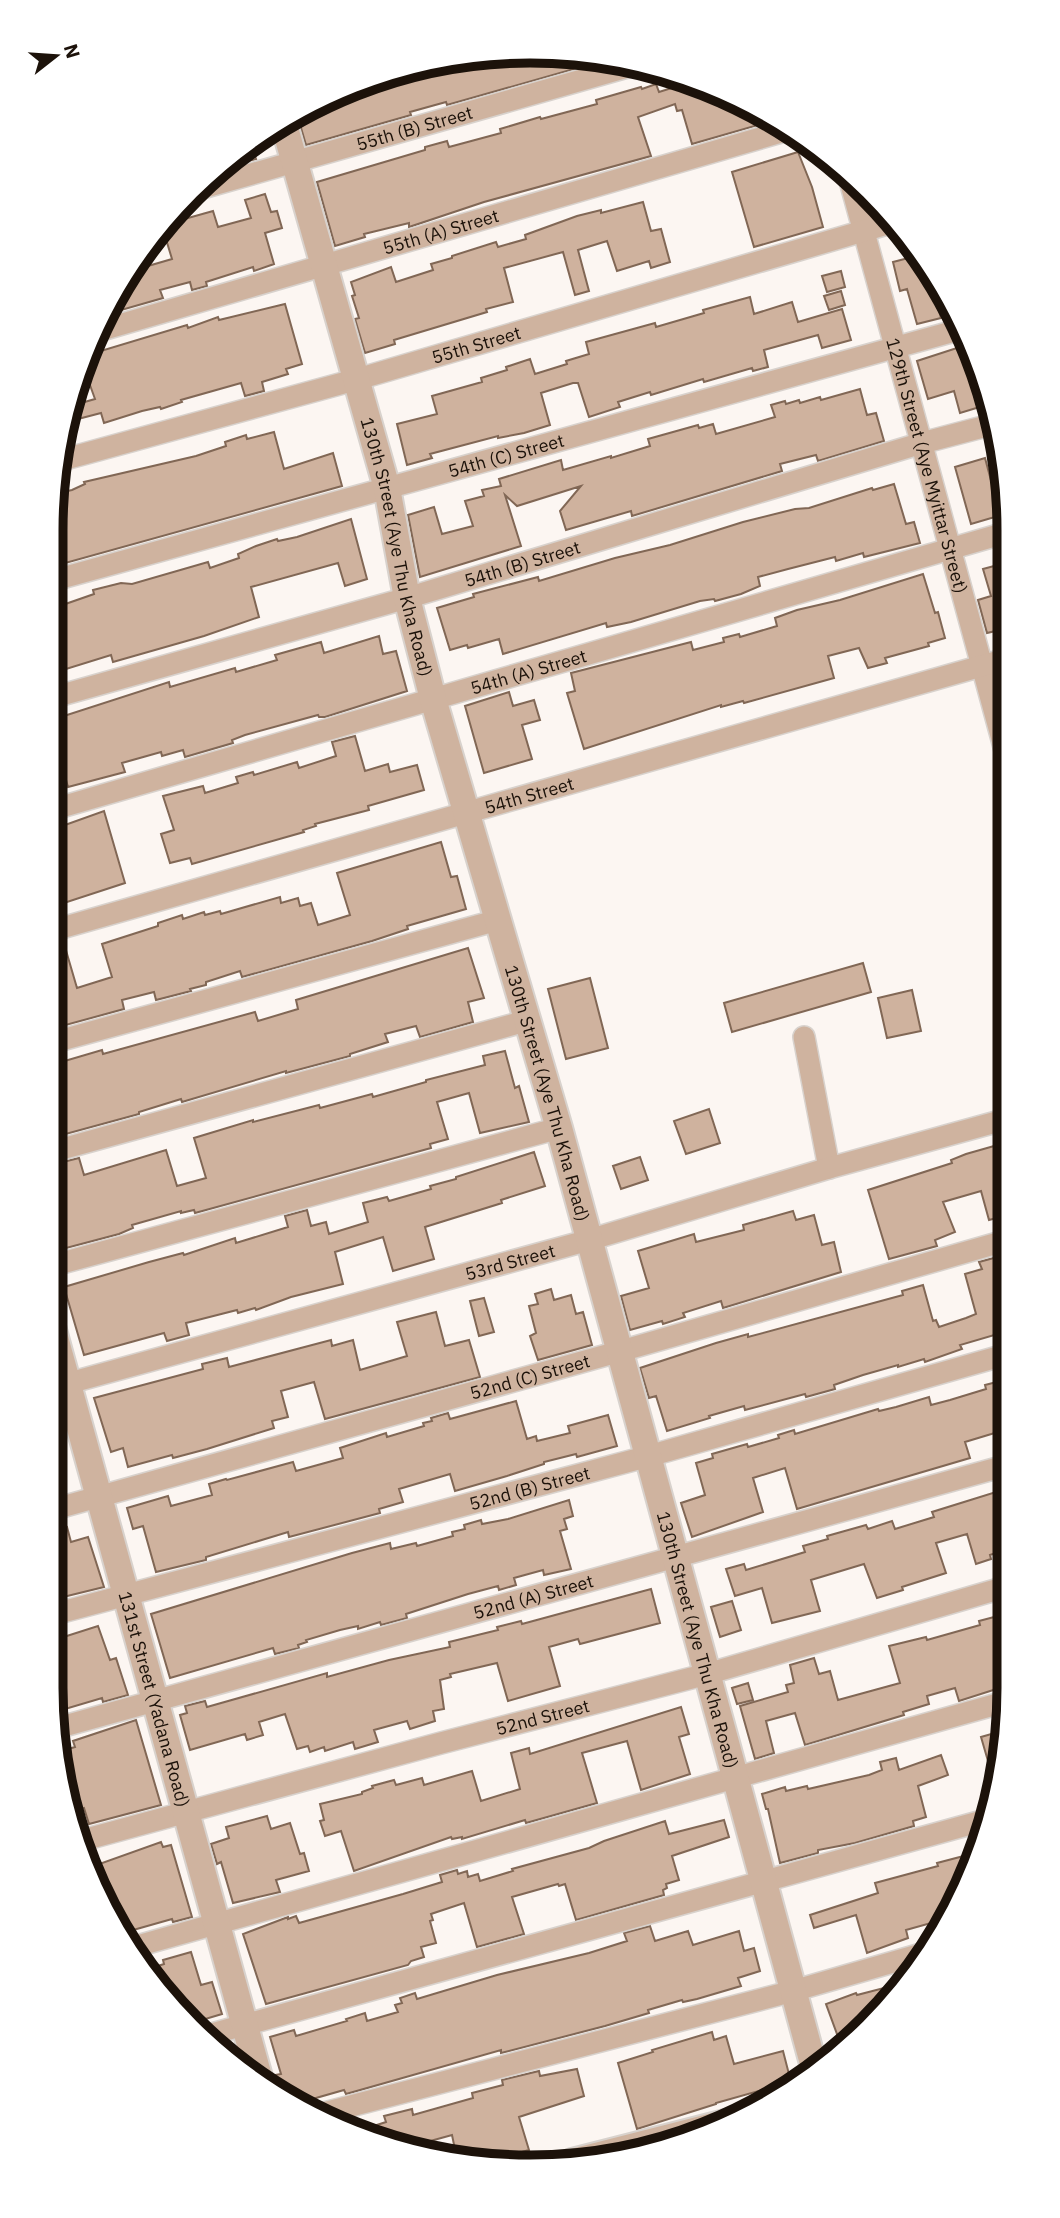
<svg xmlns="http://www.w3.org/2000/svg" width="1060" height="2218" font-family="'IBM Plex Sans',sans-serif">
<rect width="100%" height="100%" fill="#fcf6f2"/>
<path fill="#cfb29e" stroke="#816755" stroke-width="2" d="M530,51L609,59L447,105L446,102L410,112L411,115L306,145L297,114L346,87L436,60Z
M694,81L713,87L762,115L765,123L692,144L682,110L677,111L675,104L638,117L651,156L484,202L409,227V223L364,234L365,237L335,246L317,182L425,150V147L447,141L449,147L501,133L500,129L540,117L541,119L597,104L596,100L641,87L642,89L656,84L659,92Z
M250,142L256,159L216,170L242,149Z
M798,152L812,187L823,227L754,247L732,172Z
M265,194L271,212L277,211L282,228L265,233L274,264L254,271L253,267L206,282L207,286L192,290L190,282L160,290L163,298L104,315L129,269L140,266L141,268L172,259L162,226L169,218L180,215L181,220L213,211L218,227L251,218L245,200Z
M643,202L651,231L661,229L670,262L651,268L649,261L617,271L607,241L578,250L589,291L575,295L563,252L504,268L513,302L486,309L487,312L394,340L395,344L365,353L355,319L359,318L352,296L355,295L351,282L391,267L396,282L433,270L431,264L452,258V256L496,242L498,247L526,239L525,235L577,216L601,210V213Z
M916,256L918,266L925,265L936,284L932,285L941,318L917,324L907,289L900,291L893,262Z
M841,271L845,287L827,292L822,276Z
M841,291L845,305L829,310L824,296Z
M750,297L754,314L792,302L798,322L842,309L851,340L822,348L818,335L764,350L768,367L753,371L752,368L704,382L703,379L651,395L650,392L618,402L620,407L589,417L578,383H573L541,393L550,425L524,433L498,438V436L430,454L432,458L407,465L397,424L437,414L432,396L482,382L481,378L507,370L506,367L530,359L535,374L567,364L566,361L589,354L586,342L655,323L656,327L704,313L703,310Z
M285,304L302,364L286,369L288,374L262,382L264,391L245,396L241,383L181,400L182,402L161,409L160,407L142,411L104,423L101,413L78,419L74,405L95,399L82,363L84,356L187,325L188,328L218,317L219,320Z
M963,346L976,387L983,385L988,402L983,404V406L960,413L954,391L928,399L917,361Z
M860,389L867,415L876,413L884,441L818,461L816,455L780,464L782,471L632,516L631,511L566,530L560,511L581,486L517,506L505,495L521,546L420,577L408,515L434,507L442,534L473,526L465,501L484,496L482,490L501,486L499,479L561,460L563,470L611,456V458L650,446L648,439L698,425L699,428L713,424L716,434L775,417L771,405L785,401L786,404L799,400L800,403L820,397L821,400Z
M274,432L284,469L333,453L342,486L51,567V530L54,494L72,490L85,484L84,482L196,456L226,446L225,442L246,435L247,439Z
M985,458L993,488L1005,484V514L971,524L955,467Z
M894,484L906,524L914,522L920,543L864,557L863,553L836,561L835,557L788,569L758,577L760,586L741,594L715,601L714,599L700,601L631,622L607,627L606,623L503,654L499,639L468,648L467,645L450,650L437,608L474,597L473,594L538,577L539,581L615,558L670,545L743,522L795,509L809,508L872,488L873,490Z
M351,519L367,579L345,586L338,563L251,587L259,617L204,636L113,662L111,655L66,669L58,640L51,643V609L94,594L93,590L121,583L132,584L208,562L210,568L239,558L238,554L256,546L277,539L278,541L297,537Z
M1005,563L1006,631L1001,632L1000,630L987,633L978,600L991,596L983,569Z
M923,574L935,613L938,612L945,638L928,643L929,646L885,658L887,663L868,668L859,648L828,656L834,678L744,703L743,701L721,707V705L584,749L567,693L575,691L571,673L691,642L693,650L724,642L723,638L739,634L740,637L777,626L775,618L797,610L840,600Z
M379,636L383,654L396,651L407,691L325,717H319L318,715L245,735L232,740L233,743L185,757L183,750L162,756L161,752L122,763L125,772L68,787L66,780L51,784V711L62,709L64,716L169,682L170,687L235,668L236,672L277,660L275,655L321,642L324,653Z
M509,692L513,706L534,700L540,720L522,725L532,759L484,773L465,706Z
M355,736L365,771L388,764L390,772L417,765L424,790L368,806L369,810L315,824L316,826L303,830L304,832L192,864L190,858L170,863L161,834L174,830L163,796L203,786L205,793L238,783L236,777L253,772L254,775L297,762L299,768L336,756L332,742Z
M104,811L125,883L64,903L63,899L51,903V830Z
M441,842L451,877L457,876L466,909L407,926L408,929L372,941L242,977L240,971L206,982V985L190,989L191,991L156,1000L154,992L122,1000L124,1009L51,1029V952L65,947L77,988L112,977L102,944L158,926V923L182,915L183,919L204,912L205,915L220,911L221,914L280,897L281,903L298,898L300,906L311,903L318,925L350,915L337,873Z
M468,948L484,998L468,1002L473,1022L420,1037L416,1026L385,1034L388,1042L350,1054V1056L286,1073V1071L182,1102L181,1099L139,1112V1114L51,1138V1065L102,1050L103,1054L255,1012L258,1021L298,1009L296,1000Z
M863,963L871,992L732,1032L724,1003Z
M590,978L608,1048L566,1059L548,989Z
M912,990L921,1031L887,1038L878,998Z
M505,1051L515,1088L519,1086L529,1122L480,1133L469,1093L437,1102L448,1139L430,1144L431,1148L195,1213L194,1210L181,1213V1211L132,1225L133,1228L119,1234L51,1252V1165L79,1158L84,1175L166,1150L177,1186L206,1178L194,1138L253,1120V1122L319,1105L320,1108L372,1094L373,1097L426,1082V1080L485,1065L483,1056Z
M709,1109L720,1143L686,1154L674,1121Z
M994,1146L1008,1197V1215L989,1220L981,1191L943,1202L955,1232L935,1240L937,1246L889,1259L868,1190L952,1163L951,1160L966,1154Z
M534,1152L545,1186L501,1200L502,1203L425,1227L434,1259L393,1271L383,1237L335,1252L343,1284L291,1297L256,1310L255,1308L238,1313L237,1310L186,1323L189,1335L167,1341L164,1333L84,1355L64,1287L149,1262L183,1253L184,1255L235,1238L236,1243L288,1227L285,1216L307,1210L311,1226L326,1222L329,1234L368,1222L363,1203L387,1197L389,1201L431,1189L430,1186L456,1179V1177Z
M640,1157L648,1180L621,1189L613,1166Z
M793,1211L796,1220L814,1215L822,1245L834,1242L841,1272L723,1308L721,1301L683,1313L685,1317L663,1324L662,1321L630,1330L621,1296L649,1288L638,1251L694,1234L696,1242L744,1230L743,1225Z
M1001,1256L1008,1280V1331L960,1345L962,1349L925,1362L924,1359L898,1367V1365L863,1375L834,1385L835,1389L806,1397L805,1394L745,1410L744,1406L709,1416L710,1418L667,1431L656,1396L649,1398L640,1368L716,1343L748,1334V1337L903,1295L902,1291L923,1285L933,1321L936,1320L939,1327L966,1318L976,1314L965,1274L982,1269L979,1262Z
M551,1289L554,1300L571,1295L576,1314L583,1312L592,1345L538,1360L530,1336L536,1333L529,1306L538,1304L535,1294Z
M484,1298L494,1332L479,1336L470,1301Z
M436,1312L445,1346L469,1340L480,1377L325,1419L314,1382L281,1391L288,1417L272,1421L274,1428L207,1449L173,1458L172,1455L128,1467L123,1448L111,1452L94,1398L203,1369L202,1364L227,1358L229,1367L331,1340L332,1346L353,1340L360,1370L407,1356L397,1322Z
M1008,1379V1429L965,1442L970,1458L797,1509L785,1468L753,1478L763,1512L692,1537L681,1503L705,1495L696,1463L713,1458L712,1454L747,1444L748,1447L779,1438L778,1435L794,1430L795,1434L878,1409L879,1411L896,1407L929,1397L931,1405L950,1400L986,1389L985,1385Z
M516,1401L527,1439L536,1436L537,1441L570,1433L568,1426L608,1415L617,1446L577,1457L576,1454L544,1462V1464L507,1476L455,1491L450,1474L399,1489L403,1502L379,1509L380,1513L289,1537L288,1532L206,1557V1560L156,1572L143,1526L133,1529L127,1508L168,1496L171,1506L212,1495L209,1484L226,1479L227,1480L293,1462L296,1471L343,1458L340,1448L386,1433L387,1437L424,1426L423,1423L432,1421L431,1418L448,1413L450,1419Z
M996,1492L997,1497L1009,1493V1521L1001,1524L1008,1549L990,1555L991,1559L976,1564L967,1534L936,1543L946,1573L902,1587L903,1590L877,1598L864,1564L811,1580L820,1611L772,1623L762,1588L735,1596L726,1569L744,1564L746,1570L805,1552L803,1546L828,1539L827,1536L866,1525L868,1529L892,1521L895,1529L934,1517L932,1512Z
M569,1500L573,1516L564,1519L567,1529L560,1531L571,1569L544,1575L543,1570L514,1578L516,1585L499,1590L498,1586L468,1594L406,1614L407,1618L381,1625L380,1622L358,1629V1626L340,1630L306,1640L307,1642L298,1645L299,1648L275,1654L273,1648L170,1678L151,1614L352,1553L390,1543L391,1549L416,1543L417,1546L453,1536L452,1532L465,1529L464,1525L481,1520L482,1524L508,1519Z
M67,1527L71,1542L88,1537L104,1587L51,1600V1578L57,1576L51,1557V1531Z
M651,1589L660,1623L580,1644L578,1639L549,1647L560,1686L508,1701L497,1663L450,1674L451,1677L440,1680L444,1709L433,1711L435,1721L410,1729L407,1721L374,1730L378,1742L355,1749L353,1742L325,1751L324,1747L310,1752L308,1746L297,1749L285,1714L259,1722L263,1735L247,1740L245,1734L190,1750L180,1715L187,1713L185,1706L205,1701L207,1707L327,1673V1677L389,1660L450,1647L449,1642L498,1630L497,1627L521,1621L522,1624Z
M732,1601L741,1630L720,1637L711,1607Z
M1009,1613V1685L959,1701L955,1688L927,1696L929,1704L903,1712L904,1715L805,1745L795,1713L766,1721L774,1753L755,1759L740,1706L788,1692L786,1685L794,1683L790,1665L814,1658L819,1674L830,1671L838,1700L900,1683L889,1646L926,1637L927,1640L980,1625L979,1621Z
M98,1626L110,1660L116,1658L128,1695L103,1702L102,1698L55,1712L51,1691L55,1689L51,1675V1641Z
M748,1683L753,1700L737,1704L732,1688Z
M681,1707L689,1734L679,1737L690,1774L641,1790L627,1741L582,1753L597,1803L526,1823L525,1820L462,1839V1837L452,1839L451,1837L354,1871L341,1831L325,1836L320,1821L324,1820L320,1804L362,1794V1792L373,1788L372,1786L394,1780L396,1785L422,1778L424,1785L472,1771L481,1801L520,1789L511,1753L529,1748L530,1754Z
M136,1720L161,1805L89,1824L84,1808L71,1812L61,1751L75,1747L73,1741Z
M1005,1730L1000,1781L997,1792L981,1737Z
M941,1755L948,1775L918,1786L926,1817L913,1821L914,1826L855,1843L818,1850V1853L780,1863L768,1809H766L762,1794L785,1787L786,1791L807,1786L808,1789L869,1775L882,1770L880,1762L896,1758L899,1770Z
M267,1816L271,1829L290,1823L300,1854L304,1853L309,1871L276,1880L280,1892L233,1903L221,1862L217,1864L211,1844L229,1838L226,1827Z
M724,1820L729,1837L672,1856L679,1880L666,1884L667,1888L663,1890L664,1895L576,1920L565,1884L559,1886L558,1884L512,1897L524,1934L477,1947L464,1903L431,1914L433,1920L430,1921L436,1943L421,1947L424,1957L411,1961L408,1965L266,2004L243,1934L288,1917V1919L296,1916L299,1923L403,1894L442,1882L440,1875L457,1870L458,1874L467,1871L468,1877L478,1874L480,1881L513,1871L512,1869L589,1848L604,1841L665,1821L669,1834Z
M161,1842L163,1847L171,1845L192,1917L173,1922L172,1919L119,1934L88,1868Z
M979,1852L973,1871L942,1920L906,1930L908,1938L867,1953L856,1915L814,1928L810,1915L878,1893L875,1883L938,1866L937,1863Z
M650,1926L655,1941L688,1931L693,1945L739,1931L744,1951L754,1948L760,1971L738,1978L741,1986L697,1999L683,2002L682,2000L648,2010L649,2013L605,2026L501,2053V2050L346,2094L344,2090L309,2100L311,2105L308,2110L291,2103L282,2096L275,2075L281,2074L270,2037L294,2030L296,2036L347,2021L346,2019L365,2013L367,2021L398,2012L395,2005L402,2003L400,1998L415,1993L417,1999L497,1975L589,1953L627,1941L624,1933Z
M191,1952L201,1985L212,1982L222,2014L192,2023L169,2004L145,1970L164,1964L163,1960Z
M903,1983L890,2004L880,2012L856,2021L859,2030L841,2045L826,2004L856,1993L857,1995Z
M712,2032L714,2040L726,2036L734,2064L783,2051L791,2082L716,2103V2104L637,2129L618,2063L653,2052L652,2050Z
M577,2069L584,2096L519,2117L529,2150L493,2160L457,2159L452,2135L423,2143L422,2140L404,2146L361,2130L386,2122L384,2116L412,2109L413,2115L473,2098L472,2093L503,2085L502,2080L539,2071L540,2076Z"/>
<g fill="none" stroke-linecap="round" stroke-linejoin="round">
<g stroke="#d8d2cd" stroke-width="24">
<g id="minor">
<path id="s1" d="M849,177L1006,754"/>
<path id="s2" d="M192,191L638,64"/>
<path id="s3" d="M95,332L788,130"/>
<path id="s4" d="M58,461L358,379L894,222"/>
<path id="s5" d="M51,581L962,329"/>
<path id="s6" d="M51,698L407,598L922,443L994,424"/>
<path id="s7" d="M51,810L1005,533"/>
<path id="s8" d="M51,931L1006,659"/>
<path d="M804,1037L829,1168"/>
<path d="M51,1043L498,920"/>
<path d="M51,1152L526,1021"/>
<path d="M51,1266L559,1128"/>
<path id="s9" d="M51,1388L589,1240L829,1168L1007,1119"/>
<path id="s10" d="M51,1510L621,1351L1008,1240"/>
<path id="s11" d="M51,1615L649,1456L1008,1354"/>
<path id="s12" d="M57,1728L1008,1465"/>
<path id="s13" d="M76,1842L441,1743L707,1674L1009,1586"/>
<path d="M130,1948L1008,1701"/>
<path d="M208,2035L989,1819"/>
<path d="M320,2114L793,1991L921,1954"/>
</g>
</g>
<g stroke="#d8d2cd" stroke-width="30">
<g id="tertiary">
<path id="s14" d="M283,121L387,488L407,598L433,699L559,1128L814,2067"/>
<path id="s15" d="M51,1323L259,2077"/>
<path d="M572,2162L725,2123"/>
</g>
</g>
<use href="#minor" stroke="#cfb39f" stroke-width="21"/>
<use href="#tertiary" stroke="#cfb39f" stroke-width="26"/>
</g>
<g text-anchor="middle" dominant-baseline="central" stroke-width="6" stroke-linejoin="round" paint-order="stroke">
<g font-size="18" fill="#1c120a" stroke="#fff">
<text stroke="none"><textPath href="#s2" startOffset="231">55th (B) Street</textPath></text>
<text stroke="none"><textPath href="#s3" startOffset="360">55th (A) Street</textPath></text>
<text stroke="none"><textPath href="#s4" startOffset="434">55th Street</textPath></text>
<text stroke="none"><textPath href="#s5" startOffset="472">54th (C) Street</textPath></text>
<text stroke="none"><textPath href="#s1" startOffset="299">129th Street (Aye Myittar Street)</textPath></text>
<text stroke="none"><textPath href="#s14" startOffset="441">130th Street (Aye Thu Kha Road)</textPath></text>
<text stroke="none"><textPath href="#s6" startOffset="490">54th (B) Street</textPath></text>
<text stroke="none"><textPath href="#s7" startOffset="497">54th (A) Street</textPath></text>
<text stroke="none"><textPath href="#s8" startOffset="497">54th Street</textPath></text>
<text stroke="none"><textPath href="#s14" startOffset="1008">130th Street (Aye Thu Kha Road)</textPath></text>
<text stroke="none"><textPath href="#s9" startOffset="476">53rd Street</textPath></text>
<text stroke="none"><textPath href="#s10" startOffset="497">52nd (C) Street</textPath></text>
<text stroke="none"><textPath href="#s11" startOffset="495">52nd (B) Street</textPath></text>
<text stroke="none"><textPath href="#s12" startOffset="494">52nd (A) Street</textPath></text>
<text stroke="none"><textPath href="#s14" startOffset="1575">130th Street (Aye Thu Kha Road)</textPath></text>
<text stroke="none"><textPath href="#s15" startOffset="390">131st Street (Yadana Road)</textPath></text>
<text stroke="none"><textPath href="#s13" startOffset="483">52nd Street</textPath></text>
</g>
</g>
<path d="M0 0H1060V2218H0ZM530 63H530A467 467 0 0 1 997 530V1688A467 467 0 0 1 530 2155H530A467 467 0 0 1 63 1688V530A467 467 0 0 1 530 63Z" fill="#fff" fill-rule="evenodd"/>
<path fill="none" stroke="#1c120a" stroke-width="9" d="M530 63H530A467 467 0 0 1 997 530V1688A467 467 0 0 1 530 2155H530A467 467 0 0 1 63 1688V530A467 467 0 0 1 530 63Z"/>
<g transform="translate(56 56) rotate(73)" stroke="#ffffff" stroke-width="5" paint-order="stroke">
<path d="M0-5L12 26L0 18L-12 26Z" fill="#1c120a"/>
<text y="-10" font-size="19" font-weight="bold" text-anchor="middle" fill="#1c120a">N</text>
</g>
</svg>
